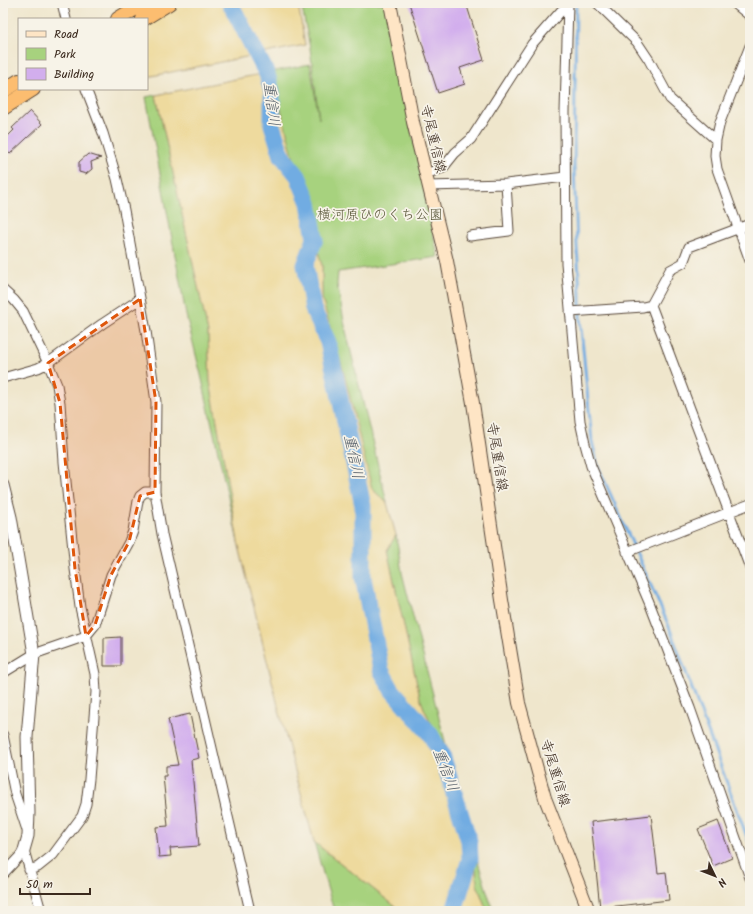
<svg xmlns="http://www.w3.org/2000/svg" width="753" height="914" font-family="Kalam,'Klee One',sans-serif">
<rect width="100%" height="100%" fill="#f7f3e8"/>
<filter id="ink" filterUnits="userSpaceOnUse"><feTurbulence type="fractalNoise" baseFrequency=".025" numOctaves="2"/><feDisplacementMap in="SourceGraphic" scale="8" xChannelSelector="R" yChannelSelector="G"/><feConvolveMatrix kernelMatrix="1 2 1 2 8 2 1 2 1" color-interpolation-filters="sRGB"/></filter>
<filter id="wash" filterUnits="userSpaceOnUse"><feTurbulence type="fractalNoise" baseFrequency=".012" numOctaves="4" result="noise"/><feDisplacementMap in="SourceGraphic" scale="16" xChannelSelector="R" yChannelSelector="G"/><feGaussianBlur stdDeviation="0.9" result="paint"/><feColorMatrix in="noise" values="0 0 0 0 0 0 0 0 0 0 0 0 0 0 0 0 0 1.4 0 .05"/><feComposite in="paint" operator="in"/></filter>
<g filter="url(#wash)">
<rect width="100%" height="100%" fill="#efe6cc"/>
<path fill="#a7d27e" stroke="#717e4e" d="M301,3H385L438,257L338,272L337,284L346,331L387,503L372,489L322,299V266L271,72L310,64L319,119L310,48Z
M156,95L208,332L210,381L238,542L201,375L186,315L146,97Z
M396,535L402,573L449,757L425,711L420,698L387,550Z
M314,842L401,911H334Z
M474,849L493,911H487L477,885Z"/>
<path fill="#eeda9e" stroke="#94825e" d="M128,3H298L305,45L147,77V19H131Z
M271,72L322,266V299L344,373L372,489L387,503L396,535L387,550L420,698L425,711L449,757L474,849L477,885L487,911H401L314,842L280,714L238,542L210,381L208,332L156,95Z"/>
<g fill="none" stroke-linecap="round" stroke-linejoin="round">
<path stroke="#71ace2" stroke-width="3" d="M576,3L574,167L577,245L580,294V318L592,441L598,466L668,624L750,845"/>
<path stroke="#71ace2" stroke-width="17" d="M230,3L267,74L272,92V125L282,156L298,176L309,203L315,239L305,265L313,309L328,342L363,506V577L381,670L392,690L430,734L442,755L469,841L470,859L454,911"/>
</g>
<g id="blocks">
<path fill="#d2aeed" d="M409,3H466L484,60L460,68L465,84L438,93Z
M30,111L42,124L10,154L3,147V141L14,130L12,128Z
M88,154L101,158L91,162L92,169L86,174L79,172V162Z
M121,637V666H104V638Z
M190,714L199,758L191,760L199,846L170,848L171,856L159,857L156,827L168,826L163,776H166V766L178,765L168,719Z
M651,815L658,873L666,872L669,900L600,908L591,822Z
M718,821L732,858L713,866L698,829Z"/>
</g>
</g>
<g filter="url(#ink)">
<use href="#blocks" fill-opacity="0" stroke="#564638" stroke-width="1"/>
<g fill="none" stroke-linecap="round" stroke-linejoin="round">
<g stroke="#564638" stroke-width="11">
<path id="minor" d="M62,3L66,19
M568,3L565,112L566,263L580,421L585,444L591,466L649,602L690,708L750,878
M597,3L637,42L649,60L670,99L716,140
M734,3L750,16
M750,46L720,122L716,140L715,156L717,169L750,261
M86,89L103,133L117,179L124,210L146,331L156,402L155,492L162,534L250,911
M425,174L443,168L455,153L471,139L532,44L561,11L568,7
M428,186L506,184L565,177
M750,224L689,247L683,263L670,270L651,305L750,568
M470,236L509,231L506,184
M3,290L14,300L23,311L48,363L57,385L60,403L64,462L75,569L80,607L95,674L96,692L89,779L86,804L82,816L53,855L38,867L29,870
M570,312L643,307L651,305
M3,378L38,368L48,363L102,324L140,299
M627,552L750,504
M3,673L34,654L86,636L95,625L111,575L129,542L133,531L138,501L140,496L145,492H155
M3,735L15,794L27,830
M24,850L41,911
M3,874L19,857L24,850"/>
</g>
<g stroke="#564638" stroke-width="13">
<path id="tertiary" d="M3,485L11,517L34,654L27,737L29,813L28,836L24,850"/>
</g>
<g stroke="#564638" stroke-width="14">
<path id="secondary" d="M390,3L413,122L447,261L473,403L502,600L519,703L545,798L589,911"/>
</g>
<g stroke="#564638" stroke-width="16">
<path id="trunk" d="M118,19L144,3
M143,19L169,3
M3,91L19,81
M3,108L33,89"/>
</g>
<use href="#minor" stroke="#fff" stroke-width="9"/>
<use href="#tertiary" stroke="#fff" stroke-width="11"/>
<use href="#secondary" stroke="#fee5c5" stroke-width="12"/>
<use href="#trunk" stroke="#fcbd6f" stroke-width="14"/>
</g>
</g>
<path fill="#df570d" fill-opacity="0.2" stroke="#df570d" stroke-width="3" stroke-dasharray="8 5" stroke-linejoin="round" d="M140,299L156,402L155,492L140,496L129,542L111,575L95,625L86,636L75,569L60,403L48,363Z"/>
<g text-anchor="middle" dominant-baseline="central" stroke-width="3.5" stroke-linejoin="round" paint-order="stroke">
<g font-size="14" fill="#3b2a1e" stroke="#f7f3e8">
<text transform="translate(433 139) rotate(77)">寺尾重信線</text>
<text transform="translate(497 457) rotate(81)">寺尾重信線</text>
<text transform="translate(555 773) rotate(73)">寺尾重信線</text>
</g>
<g font-size="14" fill="#565436" stroke="#f7f3e8">
<text x="380" y="215">横河原ひのくち公園</text>
</g>
<g font-size="15" font-style="italic" fill="#4e5863" stroke="#f7f3e8">
<text transform="translate(271 104) rotate(83)">重信川</text>
<text transform="translate(353 457) rotate(78)">重信川</text>
<text transform="translate(445 770) rotate(69)">重信川</text>
</g>
</g>
<rect width="753" height="914" fill="none" stroke="#f7f3e8" stroke-width="16"/>
<rect x="18" y="18" width="130" height="72" fill="#f7f3e8" stroke="#aca397"/>
<rect x="26" y="31" width="20" height="6" fill="#fee5c5" stroke="#aca397"/>
<text x="54" y="38" font-size="12" fill="#3b2a1e">Road</text>
<rect x="26" y="48" width="20" height="12" fill="#a7d27e" stroke="#aca397"/>
<text x="54" y="58" font-size="12" fill="#3b2a1e">Park</text>
<rect x="26" y="68" width="20" height="12" fill="#d2aeed" stroke="#aca397"/>
<text x="54" y="78" font-size="12" fill="#3b2a1e">Building</text>
<g transform="translate(715 876) rotate(133)" stroke="#f7f3e8" stroke-width="3" paint-order="stroke">
<path d="M0-3L7 15L0 10L-7 15Z" fill="#3b2a1e"/>
<text y="-6" font-size="11" font-weight="bold" text-anchor="middle" fill="#3b2a1e">N</text>
</g>
<path d="M20 888v6h70v-6" fill="none" stroke="#3b2a1e" stroke-width="2"/>
<text x="26" y="888" font-size="12" fill="#3b2a1e" stroke="#f7f3e8" stroke-width="3" paint-order="stroke">50 m</text>
</svg>
